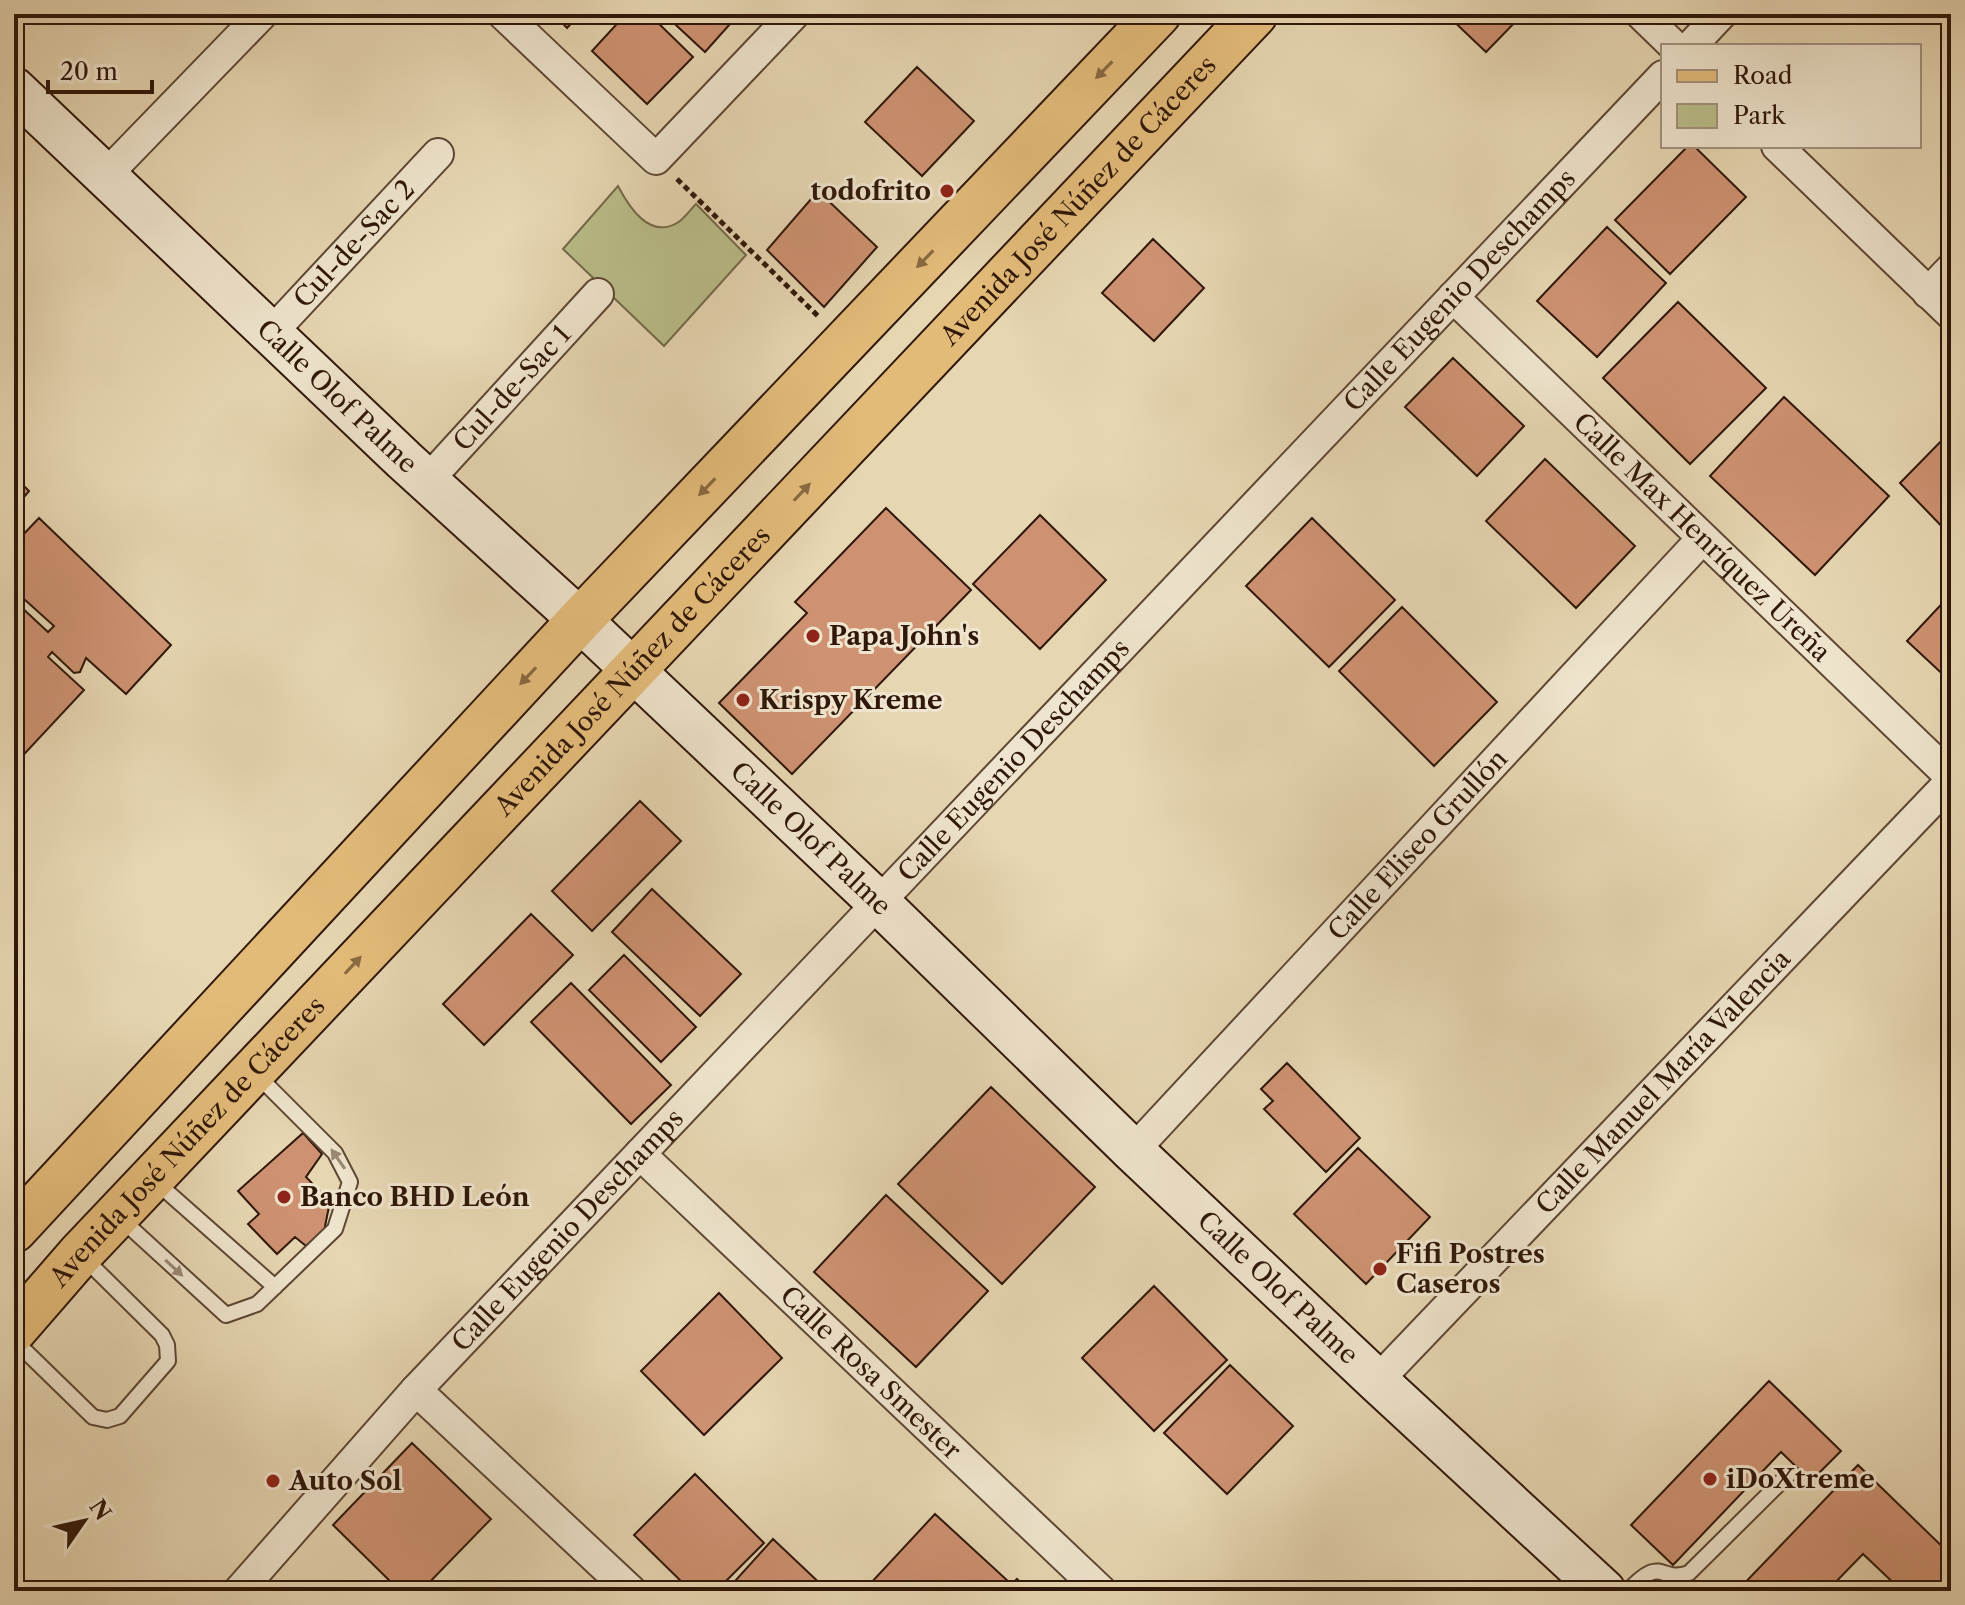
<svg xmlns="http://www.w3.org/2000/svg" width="1965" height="1605" font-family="'Libre Caslon Text',serif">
<rect width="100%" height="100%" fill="#e6d6b2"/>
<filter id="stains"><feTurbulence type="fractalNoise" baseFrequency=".0025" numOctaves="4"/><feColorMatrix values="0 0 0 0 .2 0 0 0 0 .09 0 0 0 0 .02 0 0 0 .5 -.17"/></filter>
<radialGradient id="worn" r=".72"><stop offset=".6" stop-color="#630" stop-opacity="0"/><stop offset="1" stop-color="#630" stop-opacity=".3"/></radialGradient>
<path fill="#b9bd89" stroke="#746a49" stroke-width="2" d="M618,186C629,207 649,239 677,223C684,219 690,210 696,204L746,255L664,346L563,249Z"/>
<path fill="#ce9272" stroke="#2f1709" stroke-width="2" d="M554,14H580L567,28Z
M626,14H649L693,57L647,104L592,51Z
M664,14H739L705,52Z
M1446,14H1523L1486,52Z
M917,67L974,121L922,176L865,122Z
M1688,146H1694L1746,197L1670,274L1615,220Z
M818,191L877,247L824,307L767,250Z
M1607,227L1666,283L1597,357L1537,301Z
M1153,239L1204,288L1154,341L1102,293Z
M1678,302L1766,388L1690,464L1603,378Z
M1453,358L1524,426L1477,476L1405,407Z
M1784,397L1889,496L1815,575L1710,476Z
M1951,431V536L1900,483Z
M1545,459L1635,546L1576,608L1486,521Z
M14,476L29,491L14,509Z
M886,508L971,590L792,774L719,703L807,613L795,602Z
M1040,515L1106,580L1040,649L973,584Z
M39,518L171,645L126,694L86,658L80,672L74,673L52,652L48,657L84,690L14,765V613L20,606L48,632L54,626L14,590V534L19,539Z
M1312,518L1395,600L1329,667L1246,586Z
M1951,594V682L1907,641Z
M1402,607L1497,702L1434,766L1339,671Z
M640,801L681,841L592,931L552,891Z
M652,889L741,974L700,1016L612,932Z
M531,914L573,955L484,1045L443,1004Z
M624,955L696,1027L661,1062L589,990Z
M571,983L671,1085L631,1124L531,1022Z
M1287,1063L1360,1138L1326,1172L1264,1109L1273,1101L1261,1089Z
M991,1087L1095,1187L1002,1284L898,1184Z
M303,1133L322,1154L306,1177L330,1202L324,1231L306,1246L295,1237L277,1254L248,1224L259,1214L238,1191Z
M1358,1148L1430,1217L1366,1284L1294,1214Z
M886,1195L988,1291L916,1367L814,1272Z
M1154,1286L1227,1360L1154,1431L1082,1358Z
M719,1293L782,1358L704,1435L641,1371Z
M1230,1365L1293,1426L1227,1494L1164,1433Z
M1769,1381L1841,1451L1811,1481L1781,1452L1673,1565L1631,1525Z
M412,1443L491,1519L421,1591H400L333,1525Z
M1858,1465L1951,1555V1591H1902L1863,1554L1827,1591H1737Z
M695,1474L764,1543L716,1591H691L634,1535Z
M935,1514L1009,1582L1001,1591H875L869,1585Z
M773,1539L828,1591H726Z
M1017,1579L1030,1591H1005Z"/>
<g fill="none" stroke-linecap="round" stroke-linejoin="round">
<g stroke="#5d4733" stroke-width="18">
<path id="lane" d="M155,1181L275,1287
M120,1218L226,1315L257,1304L335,1229L350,1182L335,1153L256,1074
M14,1340L93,1417L107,1420L120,1416L168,1361L167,1345L162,1335L83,1257
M1628,1591C1664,1553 1658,1584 1689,1573L1789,1474"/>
</g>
<g stroke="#5d4733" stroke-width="34">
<g id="street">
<path d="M503,14L656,159L794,14"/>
<path d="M1641,14L1674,46"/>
<path d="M1691,46L1721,14"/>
<path d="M1777,146L1951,314"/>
<path d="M105,176L262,14"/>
<path d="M1928,293L1951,269"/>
<path id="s1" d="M1453,297L1951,777"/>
<path id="s2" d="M271,333L438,154"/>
<path id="s3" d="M427,481L598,294"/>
<path id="s4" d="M1133,1151L1702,539"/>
<path id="s5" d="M640,1154L1101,1591"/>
<path id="s6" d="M1377,1381L1951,781"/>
<path d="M416,1390L631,1591"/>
<path id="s7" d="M239,1591L416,1390L1663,76"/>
</g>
</g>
<g stroke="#2f1709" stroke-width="46">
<g id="secondary">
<path id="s8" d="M14,89L404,460L580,620L879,903L1133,1151L1377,1381L1604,1591"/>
</g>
</g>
<g stroke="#2f1709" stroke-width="48">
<g id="primary">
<path d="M14,1230L580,620L1158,14"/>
<path id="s9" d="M14,1330L80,1254L1255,14"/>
</g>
</g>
<path stroke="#2f1709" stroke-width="5" stroke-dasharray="6 4" stroke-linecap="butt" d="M677,179L819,317"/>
<use href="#lane" stroke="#efe4cd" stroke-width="14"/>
<use href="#street" stroke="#efe4cd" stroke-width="30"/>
<use href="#secondary" stroke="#efe4cd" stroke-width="42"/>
<use href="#primary" stroke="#e3bb79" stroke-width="44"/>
</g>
<defs><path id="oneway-solid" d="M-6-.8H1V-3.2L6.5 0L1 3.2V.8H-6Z" transform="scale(2)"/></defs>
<g fill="#896941">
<use href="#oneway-solid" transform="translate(1104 70) rotate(134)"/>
<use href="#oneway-solid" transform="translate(925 259) rotate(134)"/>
<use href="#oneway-solid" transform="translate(707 487) rotate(134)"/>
<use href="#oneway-solid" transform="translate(802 492) rotate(-47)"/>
<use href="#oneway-solid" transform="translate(528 676) rotate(133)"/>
<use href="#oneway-solid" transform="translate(353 965) rotate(-47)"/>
</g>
<g fill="#998875">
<use href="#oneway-solid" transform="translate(338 1159) rotate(-125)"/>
<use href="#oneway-solid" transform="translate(174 1268) rotate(43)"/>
</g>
<g fill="#8f2418" stroke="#efe4cd" stroke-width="3">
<circle cx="947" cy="191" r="8"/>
<circle cx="813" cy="636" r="8"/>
<circle cx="743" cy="700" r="8"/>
<circle cx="284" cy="1197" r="8"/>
<circle cx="1380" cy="1269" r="8"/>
<circle cx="1710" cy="1479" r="8"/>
<circle cx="273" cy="1481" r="8"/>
</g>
<g text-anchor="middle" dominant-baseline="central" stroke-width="6" stroke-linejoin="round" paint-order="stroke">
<g font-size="26" font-weight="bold" fill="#2f1709" stroke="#efe4cd" text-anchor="start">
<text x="931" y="191" text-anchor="end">todofrito</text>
<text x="829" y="636">Papa John's</text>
<text x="759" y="700">Krispy Kreme</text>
<text x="300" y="1197">Banco BHD León</text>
<text x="1396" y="1254">Fifi Postres<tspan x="1396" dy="30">Caseros</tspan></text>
<text x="1726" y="1479">iDoXtreme</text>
<text x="289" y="1481">Auto Sol</text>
</g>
<g font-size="26" fill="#2f1709" stroke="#efe4cd">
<text stroke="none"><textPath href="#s9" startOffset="1552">Avenida José Núñez de Cáceres</textPath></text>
<text stroke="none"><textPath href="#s2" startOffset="122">Cul-de-Sac 2</textPath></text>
<text stroke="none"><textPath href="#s7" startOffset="1784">Calle Eugenio Deschamps</textPath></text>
<text stroke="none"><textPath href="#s3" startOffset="126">Cul-de-Sac 1</textPath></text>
<text stroke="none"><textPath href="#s8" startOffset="446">Calle Olof Palme</textPath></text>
<text stroke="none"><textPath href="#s1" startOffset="346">Calle Max Henríquez Ureña</textPath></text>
<text stroke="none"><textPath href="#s9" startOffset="904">Avenida José Núñez de Cáceres</textPath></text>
<text stroke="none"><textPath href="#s7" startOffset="1136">Calle Eugenio Deschamps</textPath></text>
<text stroke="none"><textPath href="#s8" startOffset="1094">Calle Olof Palme</textPath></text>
<text stroke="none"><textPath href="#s4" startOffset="418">Calle Eliseo Grullón</textPath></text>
<text stroke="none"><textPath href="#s6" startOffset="414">Calle Manuel María Valencia</textPath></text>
<text stroke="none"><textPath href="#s9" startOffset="256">Avenida José Núñez de Cáceres</textPath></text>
<text stroke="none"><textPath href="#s7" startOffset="488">Calle Eugenio Deschamps</textPath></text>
<text stroke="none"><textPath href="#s8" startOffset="1742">Calle Olof Palme</textPath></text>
<text stroke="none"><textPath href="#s5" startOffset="318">Calle Rosa Smester</textPath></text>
</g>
</g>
<rect width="1965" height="1605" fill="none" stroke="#e6d6b2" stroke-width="48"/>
<rect x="16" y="16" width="1933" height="1573" fill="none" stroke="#2f1709" stroke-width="4"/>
<rect x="24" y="24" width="1917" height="1557" fill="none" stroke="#2f1709" stroke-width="2"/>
<rect x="1661" y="44" width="260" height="104" fill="#efe4cd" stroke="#a2927f" stroke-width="2"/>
<rect x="1677" y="70" width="40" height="12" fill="#e3bb79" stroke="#a2927f" stroke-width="2"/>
<text x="1733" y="84" font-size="24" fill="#2f1709">Road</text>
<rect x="1677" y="104" width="40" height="24" fill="#b9bd89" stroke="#a2927f" stroke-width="2"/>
<text x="1733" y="124" font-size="24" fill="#2f1709">Park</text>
<g transform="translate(84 1521) rotate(56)" stroke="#efe4cd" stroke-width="6" paint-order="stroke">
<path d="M0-6L14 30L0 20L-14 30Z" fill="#2f1709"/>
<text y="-12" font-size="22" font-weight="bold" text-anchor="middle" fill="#2f1709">N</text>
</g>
<path d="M48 80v12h104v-12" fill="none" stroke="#2f1709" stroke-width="4"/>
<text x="60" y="80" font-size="24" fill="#2f1709" stroke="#efe4cd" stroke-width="6" paint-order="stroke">20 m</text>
<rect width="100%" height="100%" filter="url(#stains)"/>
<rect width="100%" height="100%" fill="url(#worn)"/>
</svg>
